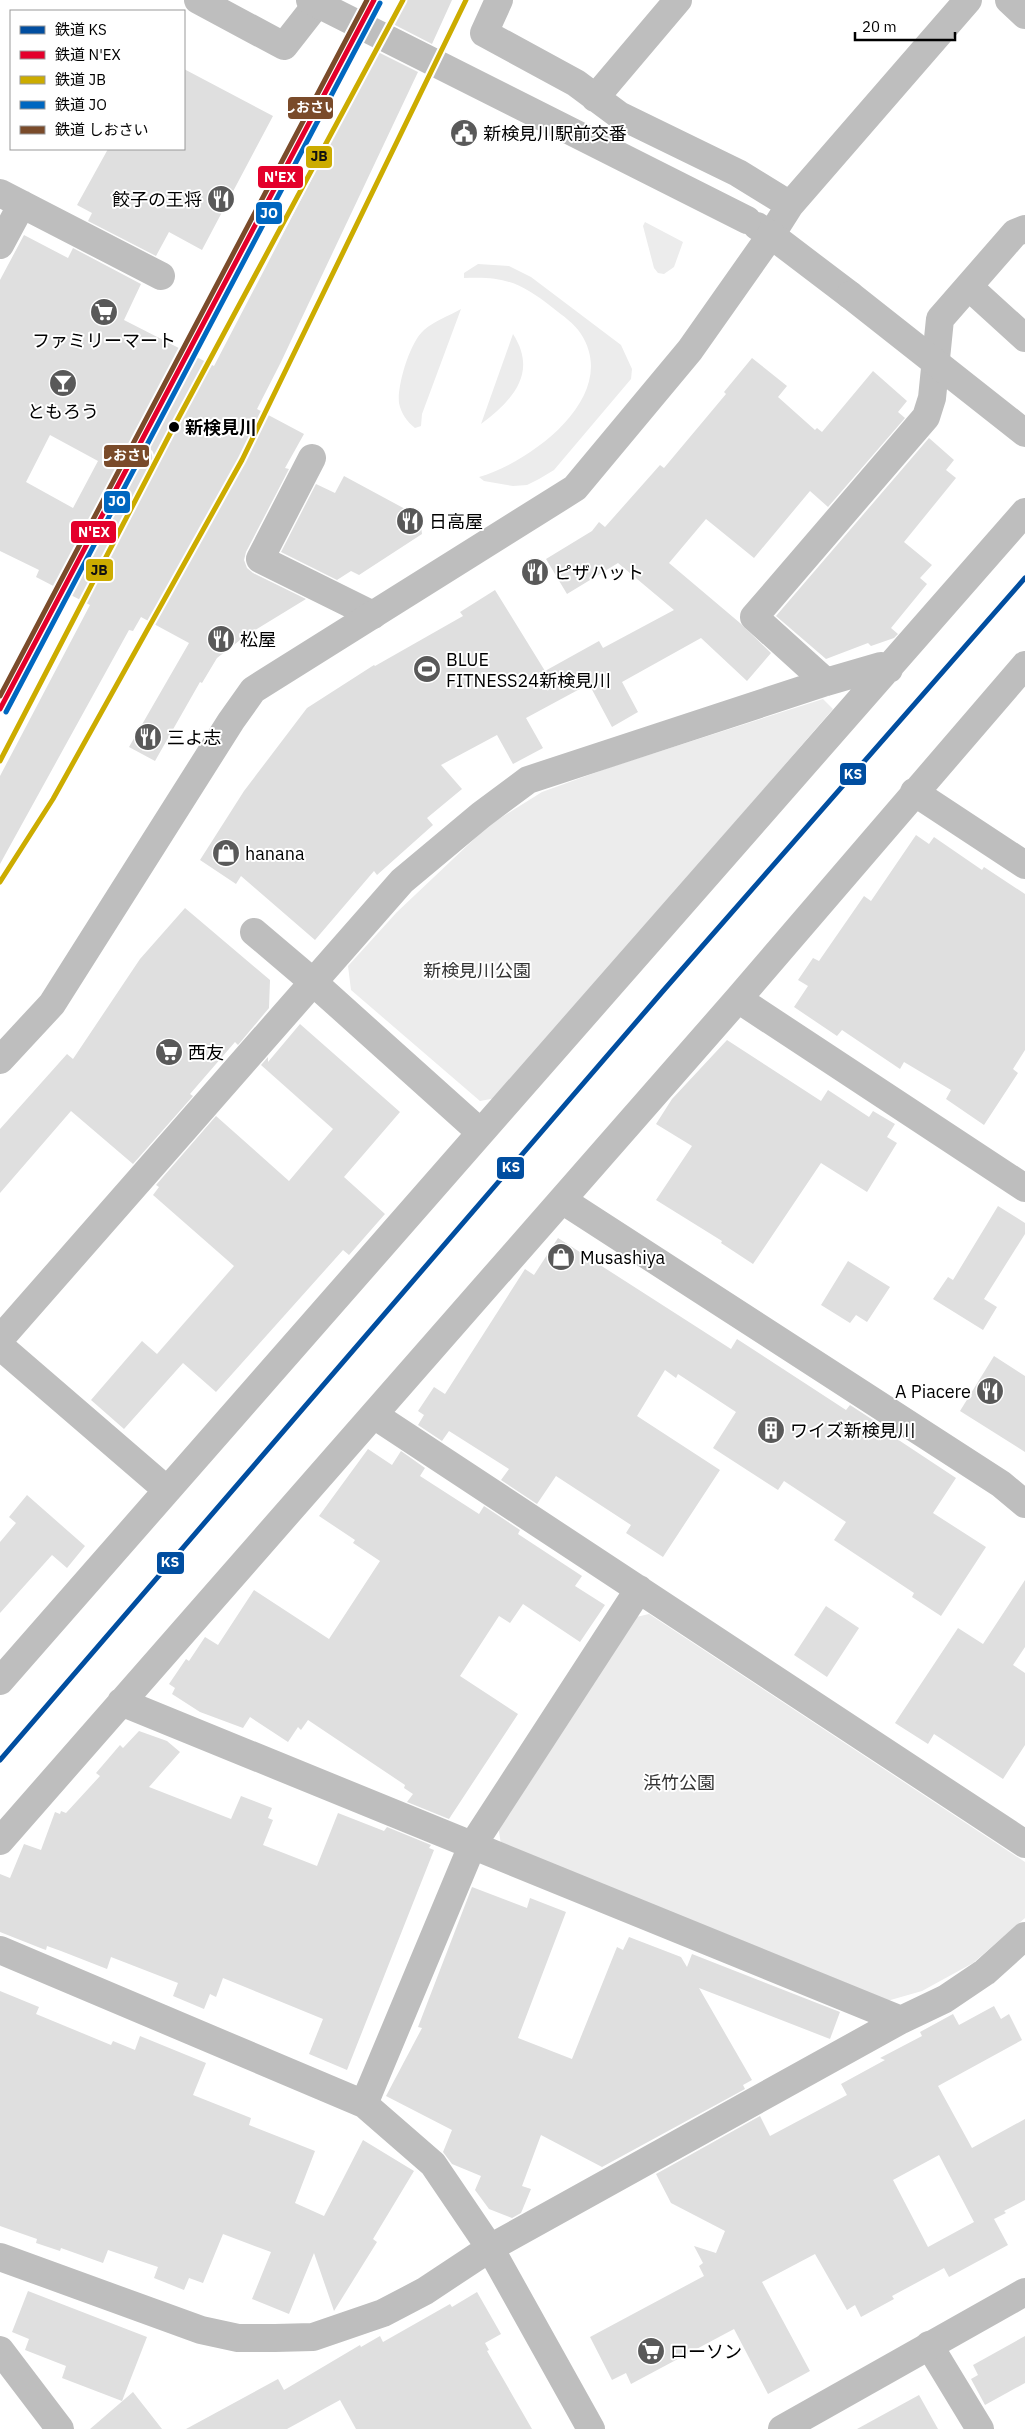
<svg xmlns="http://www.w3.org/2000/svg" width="1025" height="2429" font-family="'IBM Plex Sans','Noto Sans JP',sans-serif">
<rect width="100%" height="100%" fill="#fff"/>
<path fill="#ececec" d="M645,222L683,242L674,267L664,274L658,273L654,268L643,226Z
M478,264L509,266L531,277L621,345L632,369L631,379L554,470L539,479L527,485L513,486L484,481L479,477C531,462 621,396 581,334C574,323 563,316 553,308C521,283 505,276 464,278V273Z
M461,309L422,414L421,426L415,428C407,422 401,413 399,403C397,385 410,342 424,330C434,321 449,316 461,309Z
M513,334C538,373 513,400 481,424Z
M823,699L833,709L496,1098L480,1101L351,990L348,966L397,912L489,825L542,792L611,767Z
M649,1614L1025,1862V1918L973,1963L922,1991L887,2001L501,1844L498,1826L632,1618Z"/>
<path fill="#dfdfdf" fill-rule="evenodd" d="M405,0H452L432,44L393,24Z
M378,52L418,72L281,362L257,409L304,434L285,468L289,469L246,552L244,560L247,568L253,573L306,599L244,637L217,658L202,683L200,682L155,761L129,747L189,643L141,617L133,631L129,630L0,864V776L90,605L36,577L39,570L0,551V280L24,235L68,258L73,248L141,284L124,320L214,366ZM50,435L98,461L73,508L26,482Z
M184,69L273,116L202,250L169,232L156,256L88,221L92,213L77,205L108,149H184Z
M752,358L787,386L778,397L815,430L817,428L822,432L873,371L907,401L898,412L905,418L828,507L810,491L754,558L706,519L669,563L740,623L771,653L747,681L701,638L622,682L638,712L612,727L589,684L526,718L543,748L513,764L497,735L441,765L462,789L427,818L433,825L377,875L374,871L315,940L241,876L236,884L200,860L244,791L307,708L374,665L375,666L463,616L460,612L495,590L545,671L599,641L603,648L674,610L618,563L567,594L546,559L592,531L599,522L605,527L660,465L664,468L726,394L724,392Z
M929,438L954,460L946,470L956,478L904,542L932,565L920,578L927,584L891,628L898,634L894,638L871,646L868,643L826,659L776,616Z
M344,476L420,517L422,534L359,575L351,571L337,580L281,552L316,484L335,493Z
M916,835L929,844L934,837L982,870L984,867L1025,894V1050L1013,1069L1018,1073L984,1125L946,1099L951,1090L904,1062L900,1069L842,1030L837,1036L794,1007L808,986L798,980L813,958L819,961L864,896L871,901Z
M185,908L270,980L269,1008L238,1045L235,1042L190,1094L193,1096L133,1164L71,1111L0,1193V1129L67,1054L73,1059L140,959Z
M300,1024L400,1112L344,1177L385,1214L349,1255L343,1250L216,1392L183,1363L124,1429L91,1400L142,1341L157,1354L234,1266L153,1195L159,1187L156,1185L216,1116L289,1181L333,1129L261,1065L268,1057V1062Z
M727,1040L821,1101L828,1090L869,1117L873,1111L895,1124L887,1137L897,1143L867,1192L821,1163L753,1264L721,1243L722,1241L656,1200L692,1146L656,1124L672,1099Z
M998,1206L1025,1223V1234L984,1299L997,1307L983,1330L933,1299L948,1277L953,1280Z
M558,1238L731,1349L737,1339L846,1410L850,1405L893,1433L891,1435L956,1478L933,1513L986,1547L941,1616L912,1597L914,1593L834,1540L846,1522L784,1481L778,1490L713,1448L736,1412L678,1374L676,1378L665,1370L637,1416L720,1470L663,1557L626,1533L631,1525L556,1476L537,1504L501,1480L509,1469L449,1431L442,1441L418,1425L424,1415L418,1411L434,1387L445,1394L525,1269L534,1275Z
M848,1261L890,1287L867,1322L856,1315L850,1323L821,1305Z
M994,1356L1025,1376V1452L960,1411Z
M368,1449L392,1465L401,1451L425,1468L420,1476L479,1514L484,1506L520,1530L518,1534L582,1576L575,1586L605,1605L580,1642L523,1604L510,1623L499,1616L460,1676L518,1714L449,1819L407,1802L413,1794L404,1788L405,1785L308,1720L301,1730L298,1727L288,1742L250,1717L243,1728L200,1712L172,1694L175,1688L169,1684L186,1659L189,1661L205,1637L218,1645L254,1590L329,1639L380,1561L353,1543L355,1540L319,1516Z
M27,1495L85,1546L67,1568L52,1555L0,1613V1542L16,1523L9,1517Z
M1025,1580V1647L1013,1665L1025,1673V1745L1003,1779L934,1734L928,1744L895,1723L958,1628L983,1644Z
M826,1606L859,1628L827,1677L794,1655Z
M139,1731L167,1741L180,1752L149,1787L231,1819L241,1796L272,1808L268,1818L273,1820L263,1845L317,1866L338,1813L384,1831L387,1827L431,1845L429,1848L434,1850L347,2070L309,2054L323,2019L223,1978L216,1997L210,1994L204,2009L173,1996L178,1983L111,1957L107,1969L61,1951L47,1946L46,1950L43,1949L0,1932V1874L10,1878L24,1844L41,1850L55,1812L60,1814L61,1811L66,1813L100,1776L96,1773L120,1745L123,1748Z
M472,1887L527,1908L530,1898L566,1912L518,2038L572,2059L617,1947L623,1950L629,1937L681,1957L687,1967L692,1954L840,2012L830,2039L699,1988L752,2080L743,2085L745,2089L602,2167L541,2135L522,2186L531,2189L521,2213L512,2218L489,2209L475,2190L481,2176L452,2164L443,2152L452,2130L386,2096L422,2028L418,2027Z
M0,1991L39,2007L36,2014L111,2045L113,2041L135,2050L140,2036L206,2063L193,2095L251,2118L249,2125L315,2151L295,2203L324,2216L363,2140L414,2171L373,2239L377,2242L334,2311L314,2253L289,2314L252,2299L271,2252L223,2234L203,2283L189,2278L184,2290L154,2278L158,2267L108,2250L103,2263L61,2248L60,2251L36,2243L37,2239L0,2226Z
M994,2006L1001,2019L1009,2014L1022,2040L938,2086L972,2148L1025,2119V2200L1004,2211L1006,2213L994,2219L1008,2245L949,2277L944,2268L892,2296L894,2299L861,2317L855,2305L847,2310L815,2254L762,2282L810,2371L768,2394L734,2329L631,2384L626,2373L612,2380L590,2337L704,2276L699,2266L703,2263L694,2246L716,2253L725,2231L671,2203L656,2174L760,2116L770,2136L847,2095L841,2084L885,2060L880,2058L922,2036L920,2032L953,2014L959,2025ZM939,2155L974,2222L928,2247L893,2180Z
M28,2291L147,2337L122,2401L62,2378L66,2366L25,2350L29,2339L12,2332Z
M477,2292L501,2334L485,2343L489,2350L487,2351L532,2429H356L340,2400L287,2429H186L278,2379L284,2390L360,2345L361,2347L380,2336L383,2342L450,2304L452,2307Z
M1025,2336V2383L985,2405L971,2379L978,2375L973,2365Z
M133,2392L162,2429H90Z
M919,2395L938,2429H857Z"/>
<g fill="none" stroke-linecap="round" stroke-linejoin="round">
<path stroke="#bebebe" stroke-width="28" d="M198,0L284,46L320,0
M499,0L484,33L576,83L619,115L738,173L790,205
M1009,0L1025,15
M595,98L678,0
M0,193L161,276
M771,235L790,205L968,0
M0,245L22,204
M969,287L1025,338
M312,458L260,559L373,615
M826,682L754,617L926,417L932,398L940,319L1015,233L1025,229
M914,792L1025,865
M254,932L313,982L480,1132
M738,999L1025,1188
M562,1200L1001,1484L1025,1504
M0,1339L402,881L481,815L528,780L826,682L881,666L889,669
M0,1346L167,1490
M374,1415L1025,1844
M0,1681L1025,512
M121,1702L901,2020
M0,1841L738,999L1025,665
M0,1950L364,2104L433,2164L490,2248L591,2429
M364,2104L472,1846L639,1589
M0,2257L201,2330L238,2338H275L313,2337L383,2313L425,2291L490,2248L901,2020L945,1999L985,1972L1025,1936
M929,2345L980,2429
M0,2350L60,2429"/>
<path stroke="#bebebe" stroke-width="28" d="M757,226L771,235L850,295
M0,1060L52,1004L231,721L253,690L575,488L690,350L771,235
M782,2429L1025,2292"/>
<path stroke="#bebebe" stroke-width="28" d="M310,0L747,220
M850,295L1025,433"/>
<g stroke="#fff" stroke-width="9">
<path id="rail-1" d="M0,1760L663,991L1025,578"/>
</g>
<g stroke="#fff" stroke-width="9">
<path id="rail-2" d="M0,709L374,0"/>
</g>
<g stroke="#fff" stroke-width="9">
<path id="rail-3" d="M0,761L172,430L403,0
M0,882L53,799L242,460L466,0"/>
</g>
<g stroke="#fff" stroke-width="9">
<path id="rail-4" d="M6,712L380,3"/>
</g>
<g stroke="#fff" stroke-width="9">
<path id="rail-5" d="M0,696L367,0"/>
</g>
<use href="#rail-1" stroke="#014ea0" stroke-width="5"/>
<use href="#rail-2" stroke="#e4002b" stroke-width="5"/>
<use href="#rail-3" stroke="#ccac00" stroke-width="5"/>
<use href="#rail-4" stroke="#0067c0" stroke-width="5"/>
<use href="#rail-5" stroke="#7a4b2a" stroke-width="5"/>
</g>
<defs>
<g id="civic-disc" transform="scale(1.4375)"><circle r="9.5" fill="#595959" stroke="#fff"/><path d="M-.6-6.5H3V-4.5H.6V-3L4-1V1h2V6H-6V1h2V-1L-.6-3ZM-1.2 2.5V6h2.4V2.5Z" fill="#fff"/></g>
<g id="restaurant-disc" transform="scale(1.4375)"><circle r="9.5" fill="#595959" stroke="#fff"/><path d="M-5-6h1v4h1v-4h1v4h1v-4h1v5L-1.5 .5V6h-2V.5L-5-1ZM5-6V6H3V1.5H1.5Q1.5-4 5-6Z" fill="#fff"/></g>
<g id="supermarket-disc" transform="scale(1.4375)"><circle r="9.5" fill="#595959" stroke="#fff"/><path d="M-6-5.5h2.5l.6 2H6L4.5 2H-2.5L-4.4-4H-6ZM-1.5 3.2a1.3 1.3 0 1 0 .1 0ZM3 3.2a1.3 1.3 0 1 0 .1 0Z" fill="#fff"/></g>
<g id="bar-disc" transform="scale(1.4375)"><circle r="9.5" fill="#595959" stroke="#fff"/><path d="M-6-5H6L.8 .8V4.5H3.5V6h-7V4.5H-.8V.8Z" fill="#fff"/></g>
<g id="stadium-disc" transform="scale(1.4375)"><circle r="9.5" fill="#595959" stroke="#fff"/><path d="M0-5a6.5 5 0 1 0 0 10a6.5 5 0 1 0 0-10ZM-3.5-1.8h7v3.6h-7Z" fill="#fff"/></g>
<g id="shop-disc" transform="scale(1.4375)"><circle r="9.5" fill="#595959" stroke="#fff"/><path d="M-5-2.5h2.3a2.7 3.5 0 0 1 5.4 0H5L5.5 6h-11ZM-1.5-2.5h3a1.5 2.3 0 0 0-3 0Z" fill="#fff"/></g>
<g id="building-disc" transform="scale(1.4375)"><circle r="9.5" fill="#595959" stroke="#fff"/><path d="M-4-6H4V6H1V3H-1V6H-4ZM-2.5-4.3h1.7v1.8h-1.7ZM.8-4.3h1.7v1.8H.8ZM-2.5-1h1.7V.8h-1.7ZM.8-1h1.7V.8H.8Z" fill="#fff"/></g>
</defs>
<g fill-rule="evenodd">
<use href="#civic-disc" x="464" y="133"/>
<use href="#restaurant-disc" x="221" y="199"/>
<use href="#supermarket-disc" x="104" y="312"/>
<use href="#bar-disc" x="63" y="383"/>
<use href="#restaurant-disc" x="410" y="521"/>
<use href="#restaurant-disc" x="535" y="572"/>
<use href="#restaurant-disc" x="221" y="639"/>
<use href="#stadium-disc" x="427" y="669"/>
<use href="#restaurant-disc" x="148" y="737"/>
<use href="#shop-disc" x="226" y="853"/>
<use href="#supermarket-disc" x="169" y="1052"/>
<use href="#shop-disc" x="561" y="1257"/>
<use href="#restaurant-disc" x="990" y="1391"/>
<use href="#building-disc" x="771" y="1430"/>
<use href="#supermarket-disc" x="651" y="2351"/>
</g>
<circle fill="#000" stroke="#fff" stroke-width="2" cx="174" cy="427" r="6"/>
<g text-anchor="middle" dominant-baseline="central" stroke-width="4" stroke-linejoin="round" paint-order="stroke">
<g font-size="18" fill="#000" stroke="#fff" text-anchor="start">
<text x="483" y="133">新検見川駅前交番</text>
<text x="202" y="199" text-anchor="end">餃子の王将</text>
<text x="104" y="340" text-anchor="middle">ファミリーマート</text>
<text x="63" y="411" text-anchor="middle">ともろう</text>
<text x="429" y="521">日高屋</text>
<text x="554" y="572">ピザハット</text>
<text x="240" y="639">松屋</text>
<text x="446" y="659">BLUE<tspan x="446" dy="21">FITNESS24新検見川</tspan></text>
<text x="167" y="737">三よ志</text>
<text x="245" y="853">hanana</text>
<text x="188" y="1052">西友</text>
<text x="580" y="1257">Musashiya</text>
<text x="971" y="1391" text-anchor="end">A Piacere</text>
<text x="790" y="1430">ワイズ新検見川</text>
<text x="670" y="2351">ローソン</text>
</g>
<g font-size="18" font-weight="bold" fill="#000" stroke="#fff" text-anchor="start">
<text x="185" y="427">新検見川</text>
</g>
<g font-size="18" fill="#333" stroke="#fff">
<text x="477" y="970">新検見川公園</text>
<text x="679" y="1782">浜竹公園</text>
</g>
</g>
<g stroke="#fff" stroke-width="2">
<rect x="287" y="96" width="47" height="24" rx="5" fill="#7a4b2a"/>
<rect x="305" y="145" width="28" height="24" rx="5" fill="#ccac00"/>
<rect x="257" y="165" width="47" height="24" rx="5" fill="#e4002b"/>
<rect x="255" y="201" width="28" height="24" rx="5" fill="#0067c0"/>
<rect x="103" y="444" width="47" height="24" rx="5" fill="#7a4b2a"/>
<rect x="103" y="490" width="28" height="24" rx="5" fill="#0067c0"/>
<rect x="70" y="520" width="47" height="24" rx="5" fill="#e4002b"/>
<rect x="85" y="558" width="29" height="24" rx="5" fill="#ccac00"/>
<rect x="839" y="762" width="28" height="24" rx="5" fill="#014ea0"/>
<rect x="496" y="1156" width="29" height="24" rx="5" fill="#014ea0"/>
<rect x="156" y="1551" width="29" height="24" rx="5" fill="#014ea0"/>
</g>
<g font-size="14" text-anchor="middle" font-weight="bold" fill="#fff">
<text x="310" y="112">しおさい</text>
<text x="280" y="182">N'EX</text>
<text x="269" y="218">JO</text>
<text x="127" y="460">しおさい</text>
<text x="117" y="506">JO</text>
<text x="94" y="537">N'EX</text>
<text x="853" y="779">KS</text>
<text x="511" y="1172">KS</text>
<text x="170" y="1567">KS</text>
</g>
<g font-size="14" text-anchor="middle" font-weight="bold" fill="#111">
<text x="319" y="161">JB</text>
<text x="99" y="575">JB</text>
</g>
<rect x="10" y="10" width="175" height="140" fill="#ffffff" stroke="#999999"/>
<rect x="20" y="26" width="25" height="8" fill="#014ea0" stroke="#999999"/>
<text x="55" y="35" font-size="15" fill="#000000">鉄道 KS</text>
<rect x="20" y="51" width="25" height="8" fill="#e4002b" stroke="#999999"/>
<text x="55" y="60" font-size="15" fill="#000000">鉄道 N'EX</text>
<rect x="20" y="76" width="25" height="8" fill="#ccac00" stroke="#999999"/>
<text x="55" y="85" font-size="15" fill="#000000">鉄道 JB</text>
<rect x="20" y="101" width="25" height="8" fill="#0067c0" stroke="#999999"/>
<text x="55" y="110" font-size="15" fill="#000000">鉄道 JO</text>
<rect x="20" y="126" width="25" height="8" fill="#7a4b2a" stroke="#999999"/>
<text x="55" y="135" font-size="15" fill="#000000">鉄道 しおさい</text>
<path d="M855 32v8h100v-8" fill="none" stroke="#000000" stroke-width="2.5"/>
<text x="862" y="32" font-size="15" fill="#000000" stroke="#ffffff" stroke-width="4" paint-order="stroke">20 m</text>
</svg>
